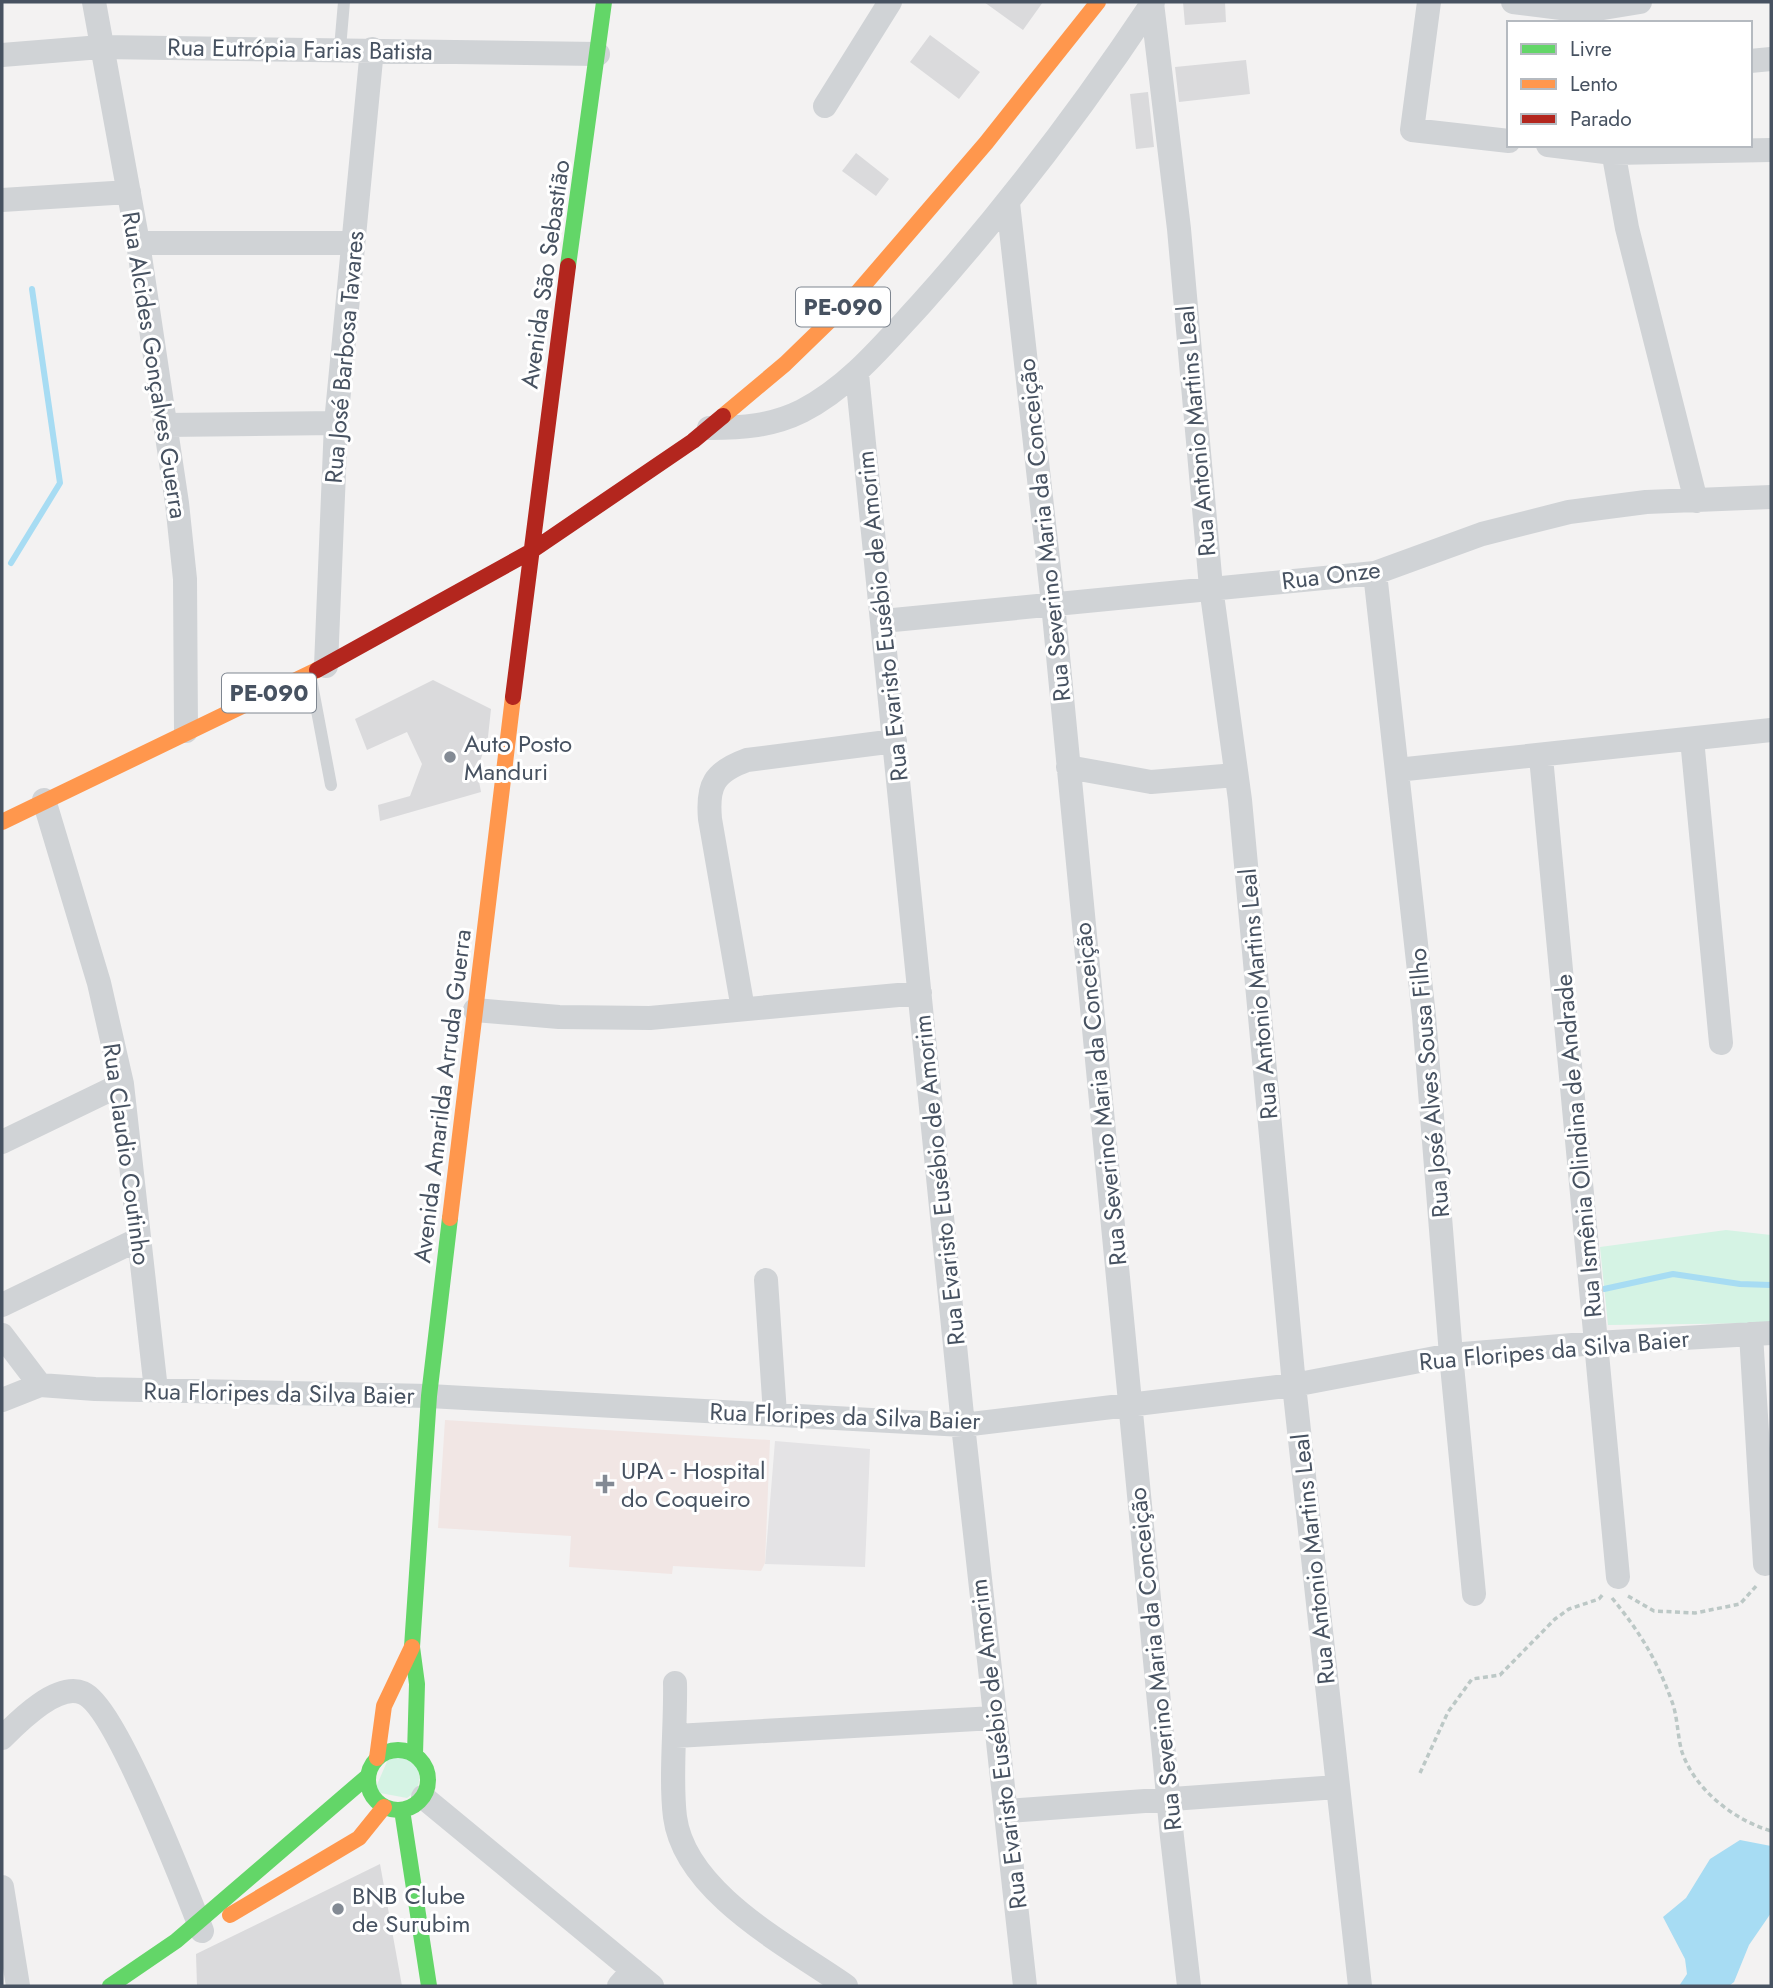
<svg xmlns="http://www.w3.org/2000/svg" width="1773" height="1988" font-family="Jost,sans-serif">
<rect width="100%" height="100%" fill="#f3f2f2"/>
<path fill="#e4e3e5" d="M775,1441L870,1449L865,1567L765,1564Z"/>
<path fill="#f1e6e4" d="M445,1420L770,1440L765,1563L761,1571L673,1566L672,1574L569,1567L571,1536L438,1528Z"/>
<path fill="#d5f3e4" d="M1726,1230L1771,1235V1323L1608,1325L1600,1247Z
M404,1756L417,1766C422,1780 419,1790 407,1798L380,1793L376,1787L389,1757Z"/>
<path fill="#a7dcf3" d="M1740,1840L1771,1846V1913L1749,1945L1734,1982L1729,1986H1679L1687,1974L1685,1959L1663,1917L1686,1898L1710,1859Z"/>
<g fill="none" stroke-linecap="round" stroke-linejoin="round">
<path stroke="#a7dcf3" stroke-width="6" d="M11,563L60,483L32,289
M1604,1289L1673,1274L1740,1284L1771,1285"/>
</g>
<path fill="#dadadc" d="M984,2H1043L1023,30Z
M1183,2H1225L1226,22L1185,25Z
M930,35L980,72L959,99L910,62Z
M1246,60L1250,94L1179,102L1175,67Z
M1148,92L1154,147L1136,149L1130,94Z
M856,153L889,179L876,196L842,171Z
M433,680L491,709L488,737L477,771L481,792L380,821L378,805L410,796L422,764L407,732L367,750L355,719Z
M380,1864L402,1986H197L196,1954Z"/>
<g fill="none" stroke-linecap="round" stroke-linejoin="round">
<path stroke="#bcc8c6" stroke-width="3.5" stroke-dasharray="5 3.5" stroke-linecap="butt" d="M1628,1596L1654,1611L1695,1613L1740,1604L1758,1584
M1612,1598C1639,1631 1656,1658 1671,1699C1678,1716 1677,1735 1682,1752C1695,1790 1734,1820 1771,1831
M1420,1773L1448,1712L1472,1679L1500,1675L1555,1619L1569,1609L1599,1599L1604,1593"/>
<path stroke="#d0d3d6" stroke-width="12" d="M340,48L344,2
M311,679L331,785"/>
<path stroke="#d0d3d6" stroke-width="24" d="M94,2L138,243L177,503L185,579L186,731
M1429,2L1412,130L1509,141
M1513,2L1585,11L1640,2
M1152,3L1179,229L1211,587L1240,800L1294,1385L1360,1986
M2,55L101,47L598,54
M1750,61L1771,59
M825,106L890,2
M1548,145L1613,153L1771,150
M1612,145L1627,228L1696,501
M2,200L129,192
M1008,203L1053,604L1172,1837L1189,1986
M138,243H353
M857,374L963,1425L1025,1986
M165,425L336,423
M709,428C742,428 772,426 802,411C850,386 884,344 920,305C1005,210 1082,109 1153,2
M1375,573L1424,1016L1451,1355L1474,1594
M883,621L1375,573L1482,534L1569,512L1646,502L1771,497
M326,666L336,423L372,49
M1692,739L1721,1043
M1541,757L1618,1577
M1068,767L1151,782L1236,775
M1397,770L1771,730
M44,800L99,983L122,1084L156,1390
M743,1009L710,819C707,785 714,772 747,760L895,741
M475,1010L559,1017L650,1018L920,993
M2,1142L122,1084
M766,1280L775,1414
M2,1305L139,1239
M1751,1334L1765,1564
M2,1335L40,1385
M2,1400L40,1385L95,1389L429,1396L963,1425L1294,1385L1451,1355L1596,1343L1771,1333
M675,1683C676,1725 670,1777 675,1817C685,1893 789,1946 846,1986
M676,1736L994,1718
M2,1738C18,1722 57,1682 83,1693C116,1707 186,1891 202,1931
M423,1797L652,1986
M1007,1811L1337,1787
M2,1887L18,1986
M619,1986L633,1970"/>
<path stroke="#63d668" stroke-width="16" d="M568,266L604,2
M368 1780a30 30 0 1 1 60 0a30 30 0 1 1-60 0Z
M415,1754L417,1684L412,1647L429,1396L450,1218
M402,1810L429,1986
M110,1986L176,1941L368,1776"/>
<path stroke="#ff974d" stroke-width="16" d="M723,416L785,364L851,300L986,143L1098,2
M2,822L317,670
M450,1218L513,697
M377,1758L384,1706L412,1647
M230,1915L359,1838L384,1807"/>
<path stroke="#b3261e" stroke-width="16" d="M317,670L530,552L693,441L723,416
M513,697L568,266"/>
</g>
<g fill="#838a94" stroke="#fff" stroke-width="2.5">
<circle cx="450" cy="757" r="7"/>
<path d="M601.5 1473.5h7v7h7v7h-7v7h-7v-7h-7v-7h7z"/>
<circle cx="338" cy="1909" r="7"/>
</g>
<g text-anchor="middle" dominant-baseline="central" stroke-width="6" stroke-linejoin="round" paint-order="stroke">
<g fill="#fff" stroke="#7e8690" stroke-width="2">
<rect x="796" y="287.5" width="94" height="39" rx="5"/>
<rect x="222" y="673.5" width="94" height="39" rx="5"/>
</g>
<g font-size="23" font-weight="bold" fill="#475261">
<text x="843" y="307">PE-090</text>
<text x="269" y="693">PE-090</text>
</g>
<g font-size="24" fill="#475261" stroke="#fff">
<text transform="translate(300 49) rotate(1)">Rua Eutrópia Farias Batista</text>
<text transform="translate(545 274) rotate(-82)">Avenida São Sebastião</text>
<text transform="translate(344 357) rotate(-85)">Rua José Barbosa Tavares</text>
<text transform="translate(155 365) rotate(81)">Rua Alcides Gonçalves Guerra</text>
<text transform="translate(1196 431) rotate(-95)">Rua Antonio Martins Leal</text>
<text transform="translate(1044 530) rotate(-96)">Rua Severino Maria da Conceição</text>
<text transform="translate(1331 575) rotate(-7)">Rua Onze</text>
<text transform="translate(882 616) rotate(-96)">Rua Evaristo Eusébio de Amorim</text>
<text transform="translate(1258 994) rotate(-95)">Rua Antonio Martins Leal</text>
<text transform="translate(1429 1083) rotate(-95)">Rua José Alves Sousa Filho</text>
<text transform="translate(1100 1094) rotate(-96)">Rua Severino Maria da Conceição</text>
<text transform="translate(442 1096) rotate(-83)">Avenida Amarilda Arruda Guerra</text>
<text transform="translate(1578 1146) rotate(-95)">Rua Ismênia Olindina de Andrade</text>
<text transform="translate(127 1154) rotate(82)">Rua Claudio Coutinho</text>
<text transform="translate(939 1180) rotate(-96)">Rua Evaristo Eusébio de Amorim</text>
<text transform="translate(1554 1350) rotate(-5)">Rua Floripes da Silva Baier</text>
<text transform="translate(279 1393) rotate(1)">Rua Floripes da Silva Baier</text>
<text transform="translate(845 1416) rotate(2)">Rua Floripes da Silva Baier</text>
<text transform="translate(1313 1559) rotate(-96)">Rua Antonio Martins Leal</text>
<text transform="translate(1155 1659) rotate(-96)">Rua Severino Maria da Conceição</text>
<text transform="translate(998 1744) rotate(-97)">Rua Evaristo Eusébio de Amorim</text>
</g>
<g font-size="24" fill="#475261" stroke="#fff" text-anchor="start">
<text x="464" y="743">Auto Posto<tspan x="464" dy="28">Manduri</tspan></text>
<text x="621" y="1470">UPA - Hospital<tspan x="621" dy="28">do Coqueiro</tspan></text>
<text x="352" y="1895">BNB Clube<tspan x="352" dy="28">de Surubim</tspan></text>
</g>
</g>
<rect width="1773" height="1988" fill="none" stroke="#475261" stroke-width="7"/>
<rect x="1507" y="21" width="245" height="126" fill="#ffffff" stroke="#b5bac0" stroke-width="2"/>
<rect x="1521" y="44" width="35" height="10" fill="#63d668" stroke="#b5bac0" stroke-width="2"/>
<text x="1570" y="56" font-size="21" fill="#475261">Livre</text>
<rect x="1521" y="79" width="35" height="10" fill="#ff974d" stroke="#b5bac0" stroke-width="2"/>
<text x="1570" y="91" font-size="21" fill="#475261">Lento</text>
<rect x="1521" y="114" width="35" height="10" fill="#b3261e" stroke="#b5bac0" stroke-width="2"/>
<text x="1570" y="126" font-size="21" fill="#475261">Parado</text>
</svg>
